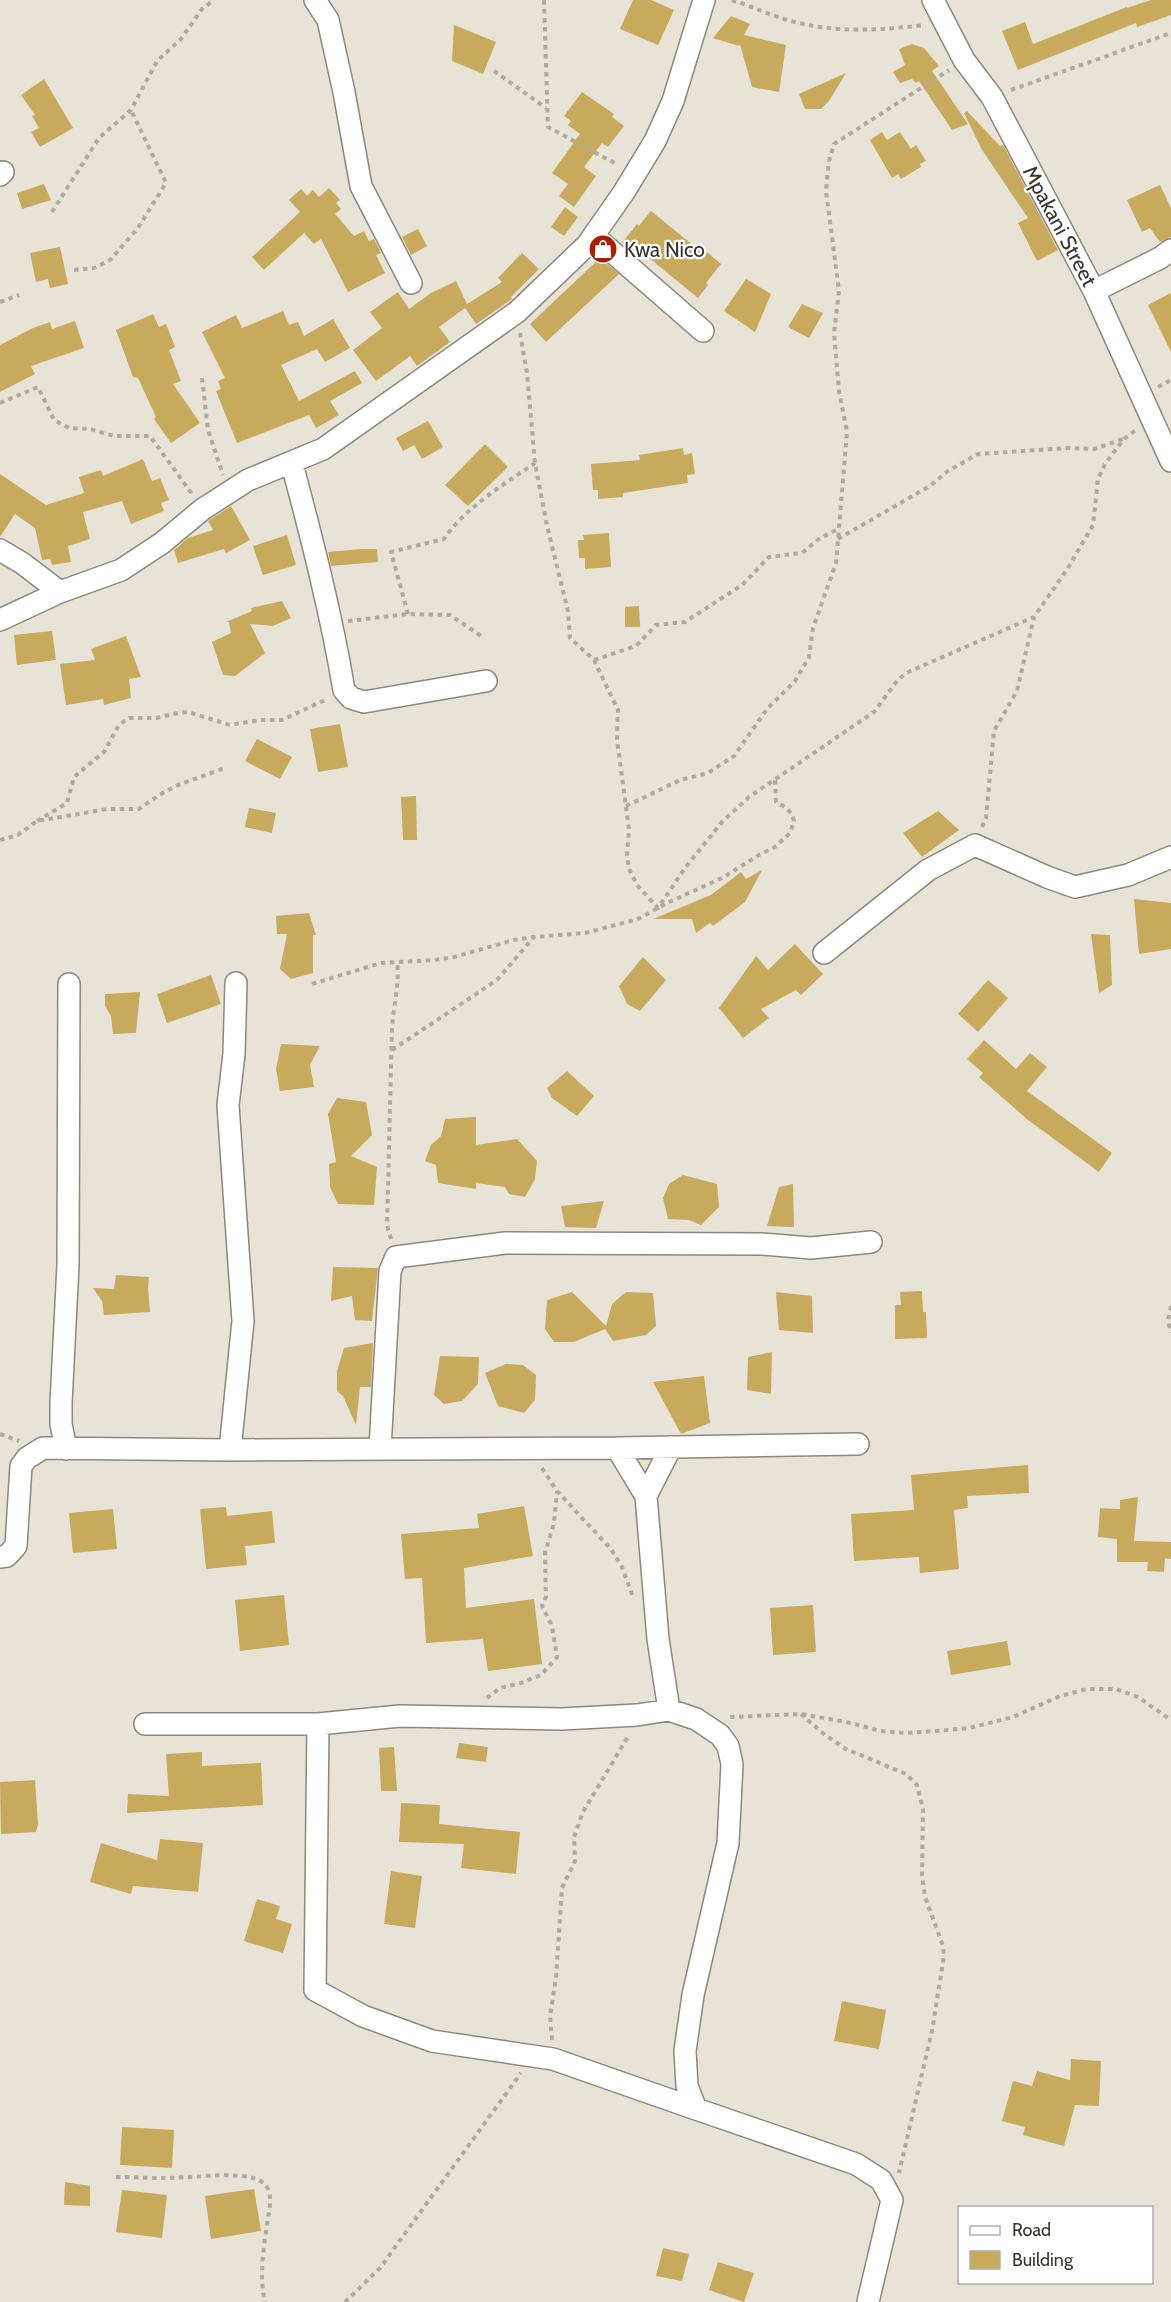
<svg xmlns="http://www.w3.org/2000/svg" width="1171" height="2302" font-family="Cabin,sans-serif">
<rect width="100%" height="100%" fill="#e8e3d7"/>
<path fill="#c8aa5d" d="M633,0H651L674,10L658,45L620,29Z
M1151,0H1171V15L1137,27L1136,23L1018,70L1002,31L1025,22L1033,44L1127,7V8Z
M731,16L750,24L744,35L786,45L779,92L752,87L740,44L739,46L713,38Z
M454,25L496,42L483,74L452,61Z
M912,44L924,48L939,66L932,71L968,124L952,130L919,81L916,83L912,79L900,83L893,72L905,65L899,49Z
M846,73L829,101L821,109H805L799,94Z
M44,79L73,128L40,147L31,132L39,128L32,116L35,115L21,95Z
M582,92L614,114L612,117L624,126L608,147L602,143L584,167L596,176L574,207L559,196L568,184L552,173L580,134L568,125L571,121L564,116Z
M967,111L1000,146L1003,145L1058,250L1037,261L1018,223L1028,218L982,150L964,113Z
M882,132L887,140L900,132L911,149L916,145L926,161L920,164L921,167L901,179L898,174L892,178L870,140Z
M44,184L51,200L22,209L17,193Z
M1160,185L1171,208V237L1160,242L1150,228L1142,232L1127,200Z
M329,188L340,200L336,203L341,209L335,214L354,236L364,231L369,241L374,239L381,253L376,255L385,273L348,292L321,239L314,244L304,233L264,270L252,257L300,212L289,200L301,189L307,196L313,190L319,197Z
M565,207L578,217L564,236L551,227Z
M651,211L705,255L707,252L721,264L706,283L708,285L698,298L642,252L637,257L622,243L637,224L639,226Z
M418,229L427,246L411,255L402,237Z
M60,247L68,284L50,288L48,279L36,282L30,253Z
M522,253L539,269L511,297L512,299L476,324L465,308L439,327L450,342L417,366L410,356L376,381L353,350L382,328L370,312L398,292L409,309L431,293L456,281L467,304L502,282L498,278Z
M600,258L619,274L546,342L530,324Z
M746,279L771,294L755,332L724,311Z
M1171,293V352L1148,305Z
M802,304L823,313L809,338L788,327Z
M283,311L289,325L298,322L304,336L333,319L350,348L325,362L317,349L281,365L299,401L355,371L362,383L330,401L339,415L316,428L309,415L237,443L216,391L221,389L218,381L225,378L202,332L236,315L242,328L245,327Z
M153,314L159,327L166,324L175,347L169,350L181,381L173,384L200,423L171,443L154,419L156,417L138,378L133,377L116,330Z
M75,321L84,348L31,366L35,374L0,392V345L33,328L50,322L52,329Z
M428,421L443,447L422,459L414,445L403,451L396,438Z
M485,444L508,467L468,506L445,485Z
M683,448L684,455L692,453L695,474L687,475L688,483L623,493V497L598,499V490H593L591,464L640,460L639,455Z
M143,459L152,481L160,478L169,500L161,503L164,511L131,524L122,501L83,512L90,539L68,546L71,562L52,565L50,559L42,560L35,528L15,514L0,537V474L46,505L84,493L79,477L101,470L103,476Z
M231,506L250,540L226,553L224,549L178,563L174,550L188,538L213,530L208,521Z
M609,533L611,567L585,569V558H579L578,540H584L583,535Z
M287,535L296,565L263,575L253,546Z
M361,549H377L378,562L331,566L328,552Z
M282,601L291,618L273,626L250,624L265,653L235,676L223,675L212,642L231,633L229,622H226L252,611L251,608Z
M639,606L640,627H625V607Z
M52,631L56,660L17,665L14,635Z
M126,636L141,677L129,679L131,698L104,705L103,699L66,705L60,664L95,660L91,649Z
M340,724L348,767L318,772L310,729Z
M257,739L292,757L280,779L245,761Z
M416,796L417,840H403L401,797Z
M249,808L276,813L272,833L245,827Z
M938,811L959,830L922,857L903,833Z
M762,870L745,902L713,926L710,923L696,933L692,919H653L711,895L741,872L746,879Z
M1134,899L1171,903V949L1139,954Z
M309,913L316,935H313V973L291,979L280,969L287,934H277L276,916Z
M1091,934L1110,935L1112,985L1099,993Z
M795,944L823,974L801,995L796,990L761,1009L769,1018L743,1038L719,1008L756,956L768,970Z
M643,957L666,980L640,1011L627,1004L619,986Z
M211,975L221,1004L167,1023L157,994Z
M988,980L1008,998L978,1032L958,1014Z
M140,992L136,1033L113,1034L111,1016L105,1006V994Z
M984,1040L1016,1069L1030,1053L1047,1067L1027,1091L1112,1153L1099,1172L1028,1120L979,1077L983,1073L967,1059Z
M281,1044L320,1046L310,1065L314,1087L280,1091L276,1069Z
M567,1071L594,1096L577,1116L552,1098L547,1088Z
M337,1098L366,1102L372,1135L351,1156L377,1167L374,1205L338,1204L330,1187L329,1164L336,1162L328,1114Z
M476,1117V1145L517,1139L537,1161L535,1179L525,1197L509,1194L505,1187L476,1183V1189L438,1183L436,1165L425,1161L431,1145L441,1136L445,1119Z
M683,1175L717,1184L719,1207L701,1225L689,1220L668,1219L663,1198L669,1184Z
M793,1184L794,1227L767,1226L779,1187Z
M604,1201L596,1228L565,1227L561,1206Z
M333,1267L378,1268L372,1321L355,1320L352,1296L331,1301Z
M116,1275L149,1277L148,1287L150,1312L104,1315L102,1301L93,1288L114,1289Z
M922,1291L923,1312H926L927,1338L895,1339V1305H901L900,1292Z
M572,1292L606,1326L612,1304L626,1292L653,1293L656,1326L646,1335L613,1341L605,1329L574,1342H554L545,1329L547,1300Z
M776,1292L812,1296L813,1333L779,1330Z
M373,1343L371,1387H360L356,1425L343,1396L337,1391V1371L344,1348Z
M772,1352L771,1394L747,1390L748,1357Z
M440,1356L479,1357L478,1384L462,1401L444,1404L434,1395Z
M506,1364L523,1365L536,1375L535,1400L524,1413L498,1406L485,1373Z
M704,1376L710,1423L681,1434L653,1382Z
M1028,1465L1029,1493L967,1496L968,1508L954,1510L959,1569L920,1573L919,1557L854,1561L851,1514L914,1510L911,1475Z
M1138,1497L1134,1541L1171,1542V1559L1165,1558L1164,1572L1147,1571L1148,1562H1117V1539L1098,1537L1100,1508L1120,1509V1500Z
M524,1506L533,1556L464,1568L466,1608L534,1599L542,1664L488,1671L483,1639L426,1643L422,1578L405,1579L401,1534L479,1528L477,1514Z
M226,1507L227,1516L272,1511L275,1543L245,1546L247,1565L206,1569L200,1509Z
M113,1509L117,1549L73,1553L69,1513Z
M284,1595L289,1645L240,1651L235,1600Z
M813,1605L816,1652L773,1655L770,1608Z
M1007,1641L1011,1665L951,1675L947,1651Z
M459,1743L488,1747L486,1762L456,1758Z
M394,1747L397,1791H381L379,1748Z
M202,1752V1766L261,1763L263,1805L127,1813L128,1794L169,1796L166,1754Z
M35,1780L38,1824L36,1832L1,1834L0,1782Z
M401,1803L440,1805L439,1824L520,1832L516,1874L461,1868L464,1844L399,1842Z
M160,1839L203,1843L198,1892L133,1886L131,1894L90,1882L101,1843L157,1860Z
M391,1871L422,1876L415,1928L384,1924Z
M257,1899L280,1906L276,1919L292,1924L283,1953L244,1941Z
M842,2001L886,2010L879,2049L834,2041Z
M1071,2059L1101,2061L1099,2106L1075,2105L1064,2146L1023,2135L1025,2127L1002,2121L1013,2081L1032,2086L1037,2071L1070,2080Z
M122,2127L174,2130L172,2168L120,2165Z
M65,2182L90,2186V2206L64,2205Z
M254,2189L261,2231L211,2239L205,2196Z
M122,2190L167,2195L162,2238L116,2232Z
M663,2248L689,2254L682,2281L656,2276Z
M718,2262L754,2273L744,2302L709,2290Z"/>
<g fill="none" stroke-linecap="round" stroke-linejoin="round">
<g stroke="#8c887d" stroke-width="24">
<path id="minor" d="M315,0L328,20L344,92L361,186L411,283
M933,0L964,60L992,97L1094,291L1171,461
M0,175L3,172
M594,236L703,331
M1094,291L1160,258L1171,250
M292,464C312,539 331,613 344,690L351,698L364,702L486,681
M0,550L22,563L60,592
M0,620L60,592L121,570L162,543L203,509L248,480L323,449L517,312L587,245L624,192L655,141L673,101L704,0
M824,953L928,870L975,845L1047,877L1075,887L1128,875L1171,857
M380,1448L390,1271L396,1257L505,1243L762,1244L811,1248L871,1242
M617,1448L858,1444
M66,1449L61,1424V1403L68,1265L69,984
M230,1450L243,1321L228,1105L234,1054L236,983
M646,1496L671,1447
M0,1557L7,1556L16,1546L21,1466L27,1458L43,1448L230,1450L617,1448L646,1496L658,1639L669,1710
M145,1724H318L400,1716L562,1719L637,1715L669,1710L696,1719L720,1735L728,1746L732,1764L728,1843L693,1995L685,2051L687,2086L696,2109L856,2164L881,2180L892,2200L868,2302
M318,1724L315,1990L363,2016L432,2041L553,2059L696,2109"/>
</g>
<path stroke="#aeaaa0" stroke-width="4" stroke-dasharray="4.5 4.5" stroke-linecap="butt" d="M544,0L548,127L618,165
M732,0C754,7 776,18 799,23C841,33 882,30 925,25
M494,71L546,108
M1011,90L1171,33
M52,212L99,138L131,110L157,61L181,39L202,9L214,0
M74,270L94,268L110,260L138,228L166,183L131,110
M0,302L19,295
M520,333L527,373L535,463L547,526L568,611L570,638L594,660L618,710L617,740L629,829L627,855L629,869L637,885L658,908L685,868L722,822L749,797L874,712L897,681L906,673L1034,617L1068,568L1093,525L1098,479L1105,464L1124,439L1137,429
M202,378L208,430L223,475
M1158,387L1171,380
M0,403L38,387L54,420L69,428L90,429L114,436H150L192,494
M838,539L930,486L948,471L978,454L1068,448L1094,449L1123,439
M408,614L391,552L444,539C466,507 503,485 535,463
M348,621L408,614L450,615L481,636
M594,660L636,646L656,625L685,622L742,585L769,557L802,553L819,539L838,529
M626,806L680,780L708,773L734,756L767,709L795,681L809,657L813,628L836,563L847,432L839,391L834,333L839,291L826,191L829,161L834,144L949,70
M37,821L67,803L74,777L104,752L119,725L129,718H156L178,713L188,712L230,725L260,720H282L327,699
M982,827L986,818L994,731L1017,691L1034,617
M0,840L18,835L37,821L107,809H139L159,795L178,785L225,768
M312,984L381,963L434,960L454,957L514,940L533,937
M392,1050L497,980L534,937L585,933L638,919L667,903L722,878L759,855L775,847L790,833L794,821L792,814L785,807L776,802L775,778
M391,1239L387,1225C389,1160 390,1095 392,1030C393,1007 400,984 397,961
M1171,1306L1168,1320L1171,1333
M0,1434L19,1441
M542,1468L557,1491L611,1549L622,1567L633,1597
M487,1698L500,1688L521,1683L541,1675L557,1657L552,1626L542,1606L546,1597L545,1553L554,1523L557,1491
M801,1714L825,1735L846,1749L906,1774L917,1785L923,1809L922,1875L925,1897L943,1946L944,1956L932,2031L899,2173
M730,1717L801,1714L851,1723L880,1731L905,1733L936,1731L969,1728L1013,1717L1060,1696L1087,1689H1116L1138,1697L1171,1720
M552,2040L550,2016L556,1978L562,1888L575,1861L574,1837L583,1812L629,1735
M116,2177C131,2177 147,2178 162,2178C185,2179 244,2169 262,2182C271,2188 271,2200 269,2211C265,2240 258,2273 265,2302
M345,2302L380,2268L521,2073"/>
<use href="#minor" stroke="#fff" stroke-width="21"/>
</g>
<defs>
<g id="shop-disc" transform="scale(1.5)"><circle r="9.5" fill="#ac1e01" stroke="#fff"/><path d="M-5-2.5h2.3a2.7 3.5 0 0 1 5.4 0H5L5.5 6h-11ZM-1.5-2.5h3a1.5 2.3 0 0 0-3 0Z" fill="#fff"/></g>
</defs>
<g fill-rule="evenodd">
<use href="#shop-disc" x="603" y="249"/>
</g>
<g text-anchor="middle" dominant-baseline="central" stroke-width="4.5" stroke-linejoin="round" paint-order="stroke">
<g font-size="21" fill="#373530" stroke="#fff">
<text transform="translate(1060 226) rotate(62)">Mpakani Street</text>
</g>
<g font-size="21" fill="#373530" stroke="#fff" text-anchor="start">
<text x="624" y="249">Kwa Nico</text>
</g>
</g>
<rect x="958" y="2206" width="195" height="78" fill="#ffffff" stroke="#afaeac" stroke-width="1.5"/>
<rect x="970" y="2226" width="30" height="9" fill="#ffffff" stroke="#afaeac" stroke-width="1.5"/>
<text x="1012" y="2236" font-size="18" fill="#373530">Road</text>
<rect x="970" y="2251" width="30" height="18" fill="#c8aa5d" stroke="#afaeac" stroke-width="1.5"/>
<text x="1012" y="2266" font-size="18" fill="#373530">Building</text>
</svg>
